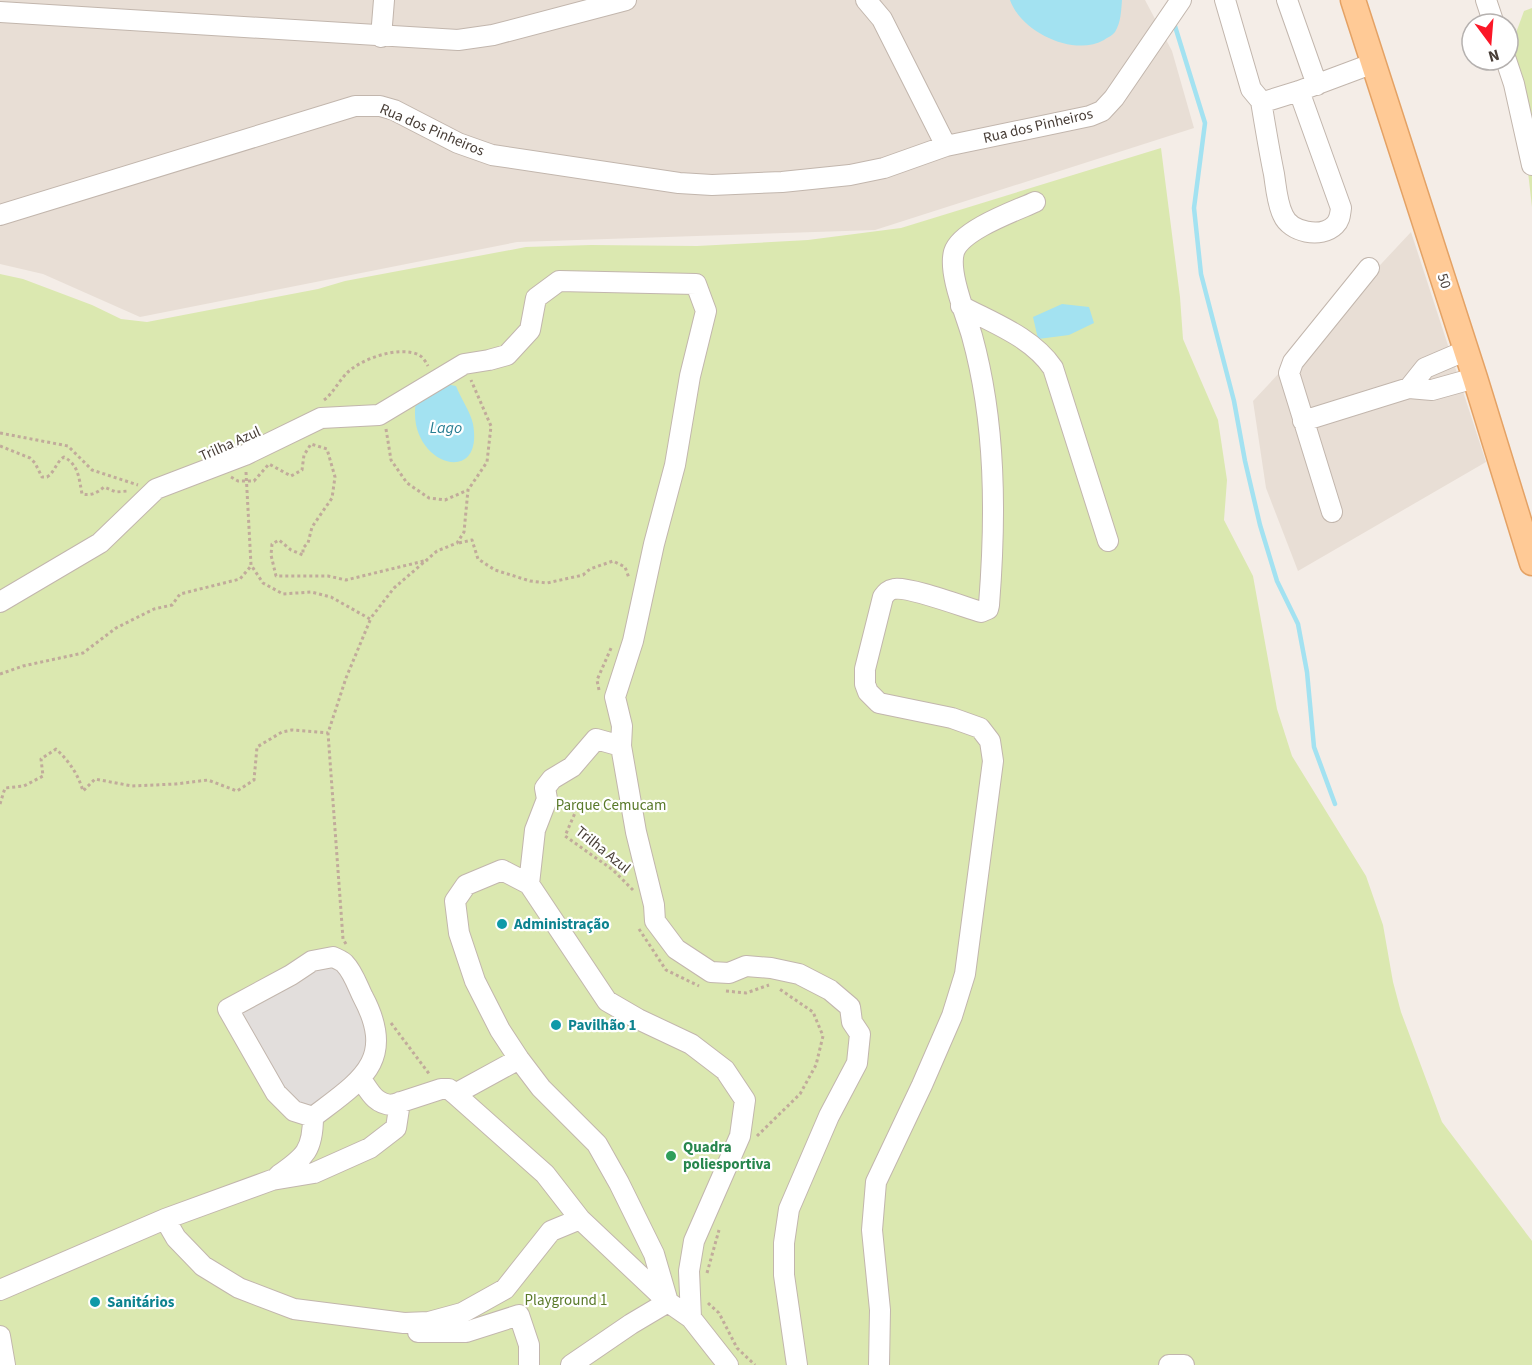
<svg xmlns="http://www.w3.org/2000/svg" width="1532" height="1365" font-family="'Source Sans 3',sans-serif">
<rect width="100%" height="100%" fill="#f4ede7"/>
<path fill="#e8ded5" d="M0,0H1145L1172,51L1194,128L875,230L517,242L140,317L43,274L0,264Z
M1411,232L1486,462L1298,571L1266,488L1253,401Z"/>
<path fill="#dbe8b0" d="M1532,8V207L1513,41L1524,11Z
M1161,148L1180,297L1183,339L1218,420L1227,480L1224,520L1253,576L1277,709L1292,756L1366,876L1383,925L1393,982L1401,1012L1442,1122L1532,1241V1365H0V274L23,279L92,305L121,319L147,322L318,289L345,281L526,247L591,245L697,246L808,240L901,228Z"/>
<path fill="#e2dedc" d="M333,948L370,1010L373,1060L326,1108L294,1111L228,1009Z"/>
<path fill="#a3e2f1" d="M1010,0H1122C1121,12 1121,22 1115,32C1112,36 1108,37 1104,40C1074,57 1021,32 1010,0Z
M1062,304L1089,307L1094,323L1069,335L1038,339L1033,317Z
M440,383L456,386C460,397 471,413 473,424C485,491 401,462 417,397Z"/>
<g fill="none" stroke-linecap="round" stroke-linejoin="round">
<path stroke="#a3e2f1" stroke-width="4.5" d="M1174,23L1205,123L1194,208L1201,274L1234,401L1245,461L1260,525L1277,581L1298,624L1307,672L1314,747L1335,804"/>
<g stroke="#c2b6ad" stroke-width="22">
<path id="minor" d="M866,0L882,19L946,146
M1225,0L1251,89L1261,101H1267L1299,91L1374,63
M1287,0L1317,85
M1486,0L1494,24
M0,12L458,40L493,35L626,0
M381,37L384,0
M1506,60L1514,84L1532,165
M1261,101C1265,125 1269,150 1274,174C1276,187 1277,203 1283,215C1290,232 1321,239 1335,225C1340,220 1340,215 1341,208L1299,91
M0,215L355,106H380L394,110L458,143L492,155L679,183L712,185L782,182L850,175L884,168L946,146L1090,116L1102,111L1114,98L1181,0
M961,306C993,323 1032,337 1053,368L1108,541
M1409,388L1425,368L1467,350
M1303,421L1409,388L1432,390L1475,378
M1332,512L1289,373L1293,362L1369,268
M0,602L100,543L156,489L245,455L321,418L379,415L464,364L489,360L507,355L530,330L536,298L559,281L696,284L706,311L690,376L675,465L654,544L633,641L615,697L622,726L621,746L636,832L654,905L655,921L676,949L711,972L729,973L746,966L771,968L799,974L830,990L850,1007L852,1022L860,1034L857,1063L829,1116L789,1209L784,1243V1275L797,1365
M529,884L535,830L547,799L545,788L552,779L572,767L596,739L621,746
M333,957C337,959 343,961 345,964C353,972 358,987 363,997C397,1061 360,1081 313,1117L294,1111L276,1093L228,1009L291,975L312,961Z
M361,1079C370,1092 375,1104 392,1105L441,1089H449L455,1094L545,1174L580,1219L668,1302L691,1318L728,1365
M455,1094L519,1059
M279,1175C305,1157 313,1150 313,1117
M165,1219L176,1238L203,1266L239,1288L294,1309L404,1323L429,1322L462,1313L505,1289L551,1231L580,1219
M0,1290L165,1219L272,1180L314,1173L370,1148L396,1128L400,1102
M418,1332H466L519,1315L529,1345V1365
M0,1336L5,1365
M571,1365L631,1324L668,1302L654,1254L619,1183L597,1144L541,1088L519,1059L500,1030L475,981L459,933L455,901L466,885L502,870L529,884L607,1001L638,1019L691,1044L725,1070L745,1100L740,1136L694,1241L689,1271L691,1318
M879,1365L880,1310L872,1230L876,1182L922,1085L952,1016L965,974L993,761L990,741L980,728L952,718L879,703L868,692L865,684V669L883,597C886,593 888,590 894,589C908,586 964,607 981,612L988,609L989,605C996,516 996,423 972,336C966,315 948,273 954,252C961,230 1015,211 1035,202
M1169,1365H1184"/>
</g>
<g stroke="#e4a265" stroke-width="27">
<path id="major" d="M1353,0L1475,378L1532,563"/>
</g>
<path stroke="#c1ab9b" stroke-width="3" stroke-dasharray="3 3" stroke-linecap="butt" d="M324,400C333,393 337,384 345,375C359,359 400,345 419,355C423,357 426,362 428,366
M386,429L391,460L407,483L429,498L445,500L468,490
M0,433L68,446L92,470L138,485
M0,446L30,458L35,463L42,477H47C55,472 56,462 64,457C79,465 79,479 82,494C91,496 97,493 104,487L116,492L128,491
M246,472L251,565L263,583L283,594L311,592L331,597L370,619L394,588L437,551L457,543L464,532L468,490L487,462L491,426L471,380
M231,477L238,481H254L269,464L291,476L302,470L304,455L311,444L327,449L335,477L332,498L312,527L308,543L303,548V555L291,550L279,540L272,544L271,555L276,576H328L346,580L428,560
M459,543L472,540L478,559L495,570L530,581L547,583L583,575L590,569L613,561L625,567L629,578
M0,674L23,666L83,653L116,628L154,609L172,605L180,594L240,579L251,566
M599,690L597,680L612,646
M0,804L5,788L24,786L43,776L41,759L56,749C69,761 78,774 83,791L95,779L132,786L176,784L208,780L237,791L254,780L257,747L282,732L292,730L328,733
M562,804H566L575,813L565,836L613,870L633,890
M639,929L666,970L699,986
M346,944L343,939L328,733L346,678L371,618
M726,991L746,993L769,985
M391,1023L430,1075
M757,1136L800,1094L816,1065L823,1036L813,1012L778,988
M707,1273L719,1230
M708,1303L719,1313L737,1348L755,1365"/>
<use href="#minor" stroke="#fff" stroke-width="20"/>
<use href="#major" stroke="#ffca96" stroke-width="24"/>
</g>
<g fill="#0f9aa8" stroke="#fff" stroke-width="2">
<circle cx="502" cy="924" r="6"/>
<circle cx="556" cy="1025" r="6"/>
<circle cx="95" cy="1302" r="6"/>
</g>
<circle fill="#2e9e5b" stroke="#fff" stroke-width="2" cx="671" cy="1156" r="6"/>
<g text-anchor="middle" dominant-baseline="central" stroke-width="4.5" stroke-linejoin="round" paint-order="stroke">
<g font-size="15" fill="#473d36" stroke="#fff">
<text transform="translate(1038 126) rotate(-13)">Rua dos Pinheiros</text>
<text transform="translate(432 130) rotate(23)">Rua dos Pinheiros</text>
<text transform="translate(1444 281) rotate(72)">50</text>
<text transform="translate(230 444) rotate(-24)">Trilha Azul</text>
<text transform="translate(603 850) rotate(39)">Trilha Azul</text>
</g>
<g font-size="15" fill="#597929" stroke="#fff">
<text x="611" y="805">Parque Cemucam</text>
<text x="566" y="1300">Playground 1</text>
</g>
<g font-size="15" font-weight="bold" fill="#0d838f" stroke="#fff" text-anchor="start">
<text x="514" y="924">Administração</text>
<text x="568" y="1025">Pavilhão 1</text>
<text x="107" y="1302">Sanitários</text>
</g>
<g font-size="15" font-weight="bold" fill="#27864d" stroke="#fff" text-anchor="start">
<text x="683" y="1147">Quadra<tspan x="683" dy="17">poliesportiva</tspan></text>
</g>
<g font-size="16" font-style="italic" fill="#287e93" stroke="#fff">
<text x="446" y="428">Lago</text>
</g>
</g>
<g transform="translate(1490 42) rotate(164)"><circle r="28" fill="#ffffff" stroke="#b5b1af" stroke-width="1.5"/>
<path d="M0-4.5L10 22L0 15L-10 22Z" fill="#fb1727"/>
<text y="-9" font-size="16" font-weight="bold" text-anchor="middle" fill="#473d36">N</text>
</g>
</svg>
